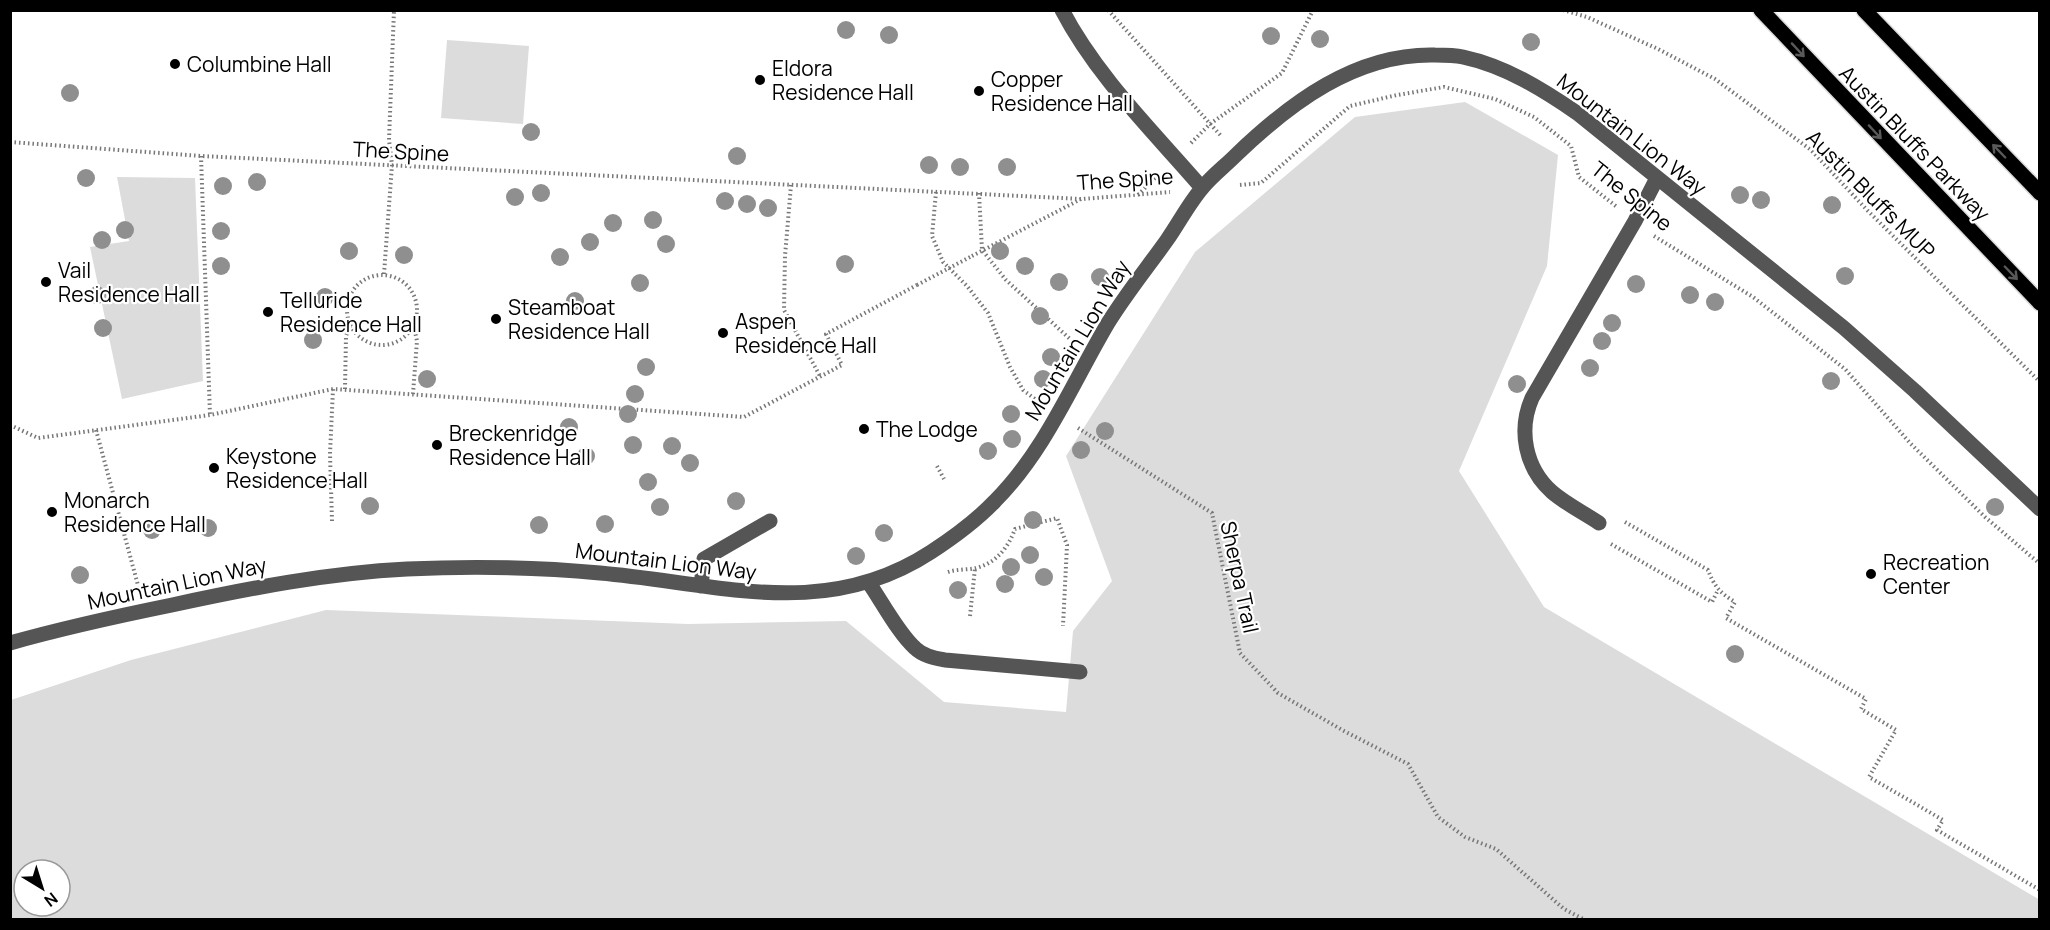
<svg xmlns="http://www.w3.org/2000/svg" width="2050" height="930" font-family="Manrope,sans-serif">
<rect width="100%" height="100%" fill="#fff"/>
<path fill="#dcdcdc" fill-rule="evenodd" d="M447,40L529,46L523,124L441,118Z
M1465,102L1558,155L1547,266L1459,471L1544,607L2040,900L2039,920H11V700L131,660L326,610L688,624L846,621L944,702L1066,712L1073,631L1112,581L1066,456L1195,252L1355,117ZM24,870H60V906H24Z
M117,177L195,178L203,381L122,399L90,247L129,241Z"/>
<g fill="none" stroke-linecap="round" stroke-linejoin="round">
<g stroke="#dbdbdb" stroke-width="18">
<path id="major" d="M1761,10L2040,303
M1864,10L2040,193"/>
</g>
<path stroke="#777" stroke-width="4" stroke-dasharray="1.5 3" stroke-linecap="butt" d="M1108,10L1222,137
M1563,10L1587,17L1658,49L1715,79L1811,150L1868,211L2040,382
M10,142L201,156L1082,199L1170,192
M1191,143L1210,124L1282,73L1313,10
M201,156L210,415
M791,185L785,256L784,310L820,376
M1240,185L1261,183L1350,106L1397,95L1444,87L1495,99L1534,117L1571,146L1579,177L1617,207
M936,192L932,236L943,262L967,286L988,313L1010,367L1023,390L1039,402
M979,193L982,250L1006,280L1071,340
M1138,195L1158,175
M1654,236L1753,297L1845,369L1910,443L1985,517L2040,564
M972,256L1081,199
M384,274L392,165L389,140L394,10
M347 310a35 35 0 1 1 70 0a35 35 0 1 1-70 0Z
M345,389L346,336L350,326
M413,394L417,341L414,327
M10,425L38,438L210,415L333,389L744,417L842,365L826,334L917,285
M1078,428L1212,513L1240,653L1278,693L1344,731L1408,764L1438,817L1465,837L1496,849L1564,909L1585,920
M96,430L139,589
M937,466L944,479
M332,521L330,454L333,389
M1625,522L1708,570C1714,586 1720,593 1735,602L1726,618L1866,699L1861,709L1896,730L1869,777L1943,820L1937,830L2040,890
M1611,544L1712,602L1718,590
M948,572C957,569 967,570 976,568C996,563 1008,548 1015,529L1057,518L1067,545L1063,626
M970,616L975,568"/>
<path stroke="#555" stroke-width="15" d="M1062,10C1097,77 1153,131 1202,188
M1599,523C1584,513 1566,504 1552,492C1525,468 1518,430 1532,398L1635,221L1657,178
M869,583C882,602 899,634 915,648C923,656 935,658 945,660L1080,672
M701,586L704,559L770,521
M10,643C63,628 118,616 172,605C250,588 328,573 407,569C472,566 536,567 600,573C717,583 824,622 931,552C954,537 976,521 995,501C1045,451 1073,382 1108,323C1126,294 1147,268 1167,240C1179,223 1189,203 1203,187C1212,176 1225,166 1236,155C1290,103 1356,53 1435,55C1444,55 1454,55 1463,57C1505,66 1542,89 1577,113L1844,328L1915,391L2040,509"/>
<use href="#major" stroke="#000" stroke-width="15"/>
<path stroke="#777" stroke-width="4" stroke-dasharray="1.5 3" stroke-linecap="butt" d="M917,285L972,256"/>
</g>
<g fill="#8f8f8f">
<circle cx="846" cy="30" r="9"/>
<circle cx="889" cy="35" r="9"/>
<circle cx="1271" cy="36" r="9"/>
<circle cx="1320" cy="39" r="9"/>
<circle cx="1531" cy="42" r="9"/>
<circle cx="70" cy="93" r="9"/>
<circle cx="531" cy="132" r="9"/>
<circle cx="737" cy="156" r="9"/>
<circle cx="929" cy="165" r="9"/>
<circle cx="960" cy="167" r="9"/>
<circle cx="1007" cy="167" r="9"/>
<circle cx="86" cy="178" r="9"/>
<circle cx="257" cy="182" r="9"/>
<circle cx="223" cy="186" r="9"/>
<circle cx="541" cy="193" r="9"/>
<circle cx="1740" cy="195" r="9"/>
<circle cx="515" cy="197" r="9"/>
<circle cx="1761" cy="200" r="9"/>
<circle cx="725" cy="201" r="9"/>
<circle cx="747" cy="204" r="9"/>
<circle cx="1832" cy="205" r="9"/>
<circle cx="768" cy="208" r="9"/>
<circle cx="653" cy="220" r="9"/>
<circle cx="613" cy="223" r="9"/>
<circle cx="125" cy="230" r="9"/>
<circle cx="221" cy="231" r="9"/>
<circle cx="102" cy="240" r="9"/>
<circle cx="590" cy="242" r="9"/>
<circle cx="666" cy="244" r="9"/>
<circle cx="349" cy="251" r="9"/>
<circle cx="1000" cy="251" r="9"/>
<circle cx="404" cy="255" r="9"/>
<circle cx="560" cy="257" r="9"/>
<circle cx="845" cy="264" r="9"/>
<circle cx="221" cy="266" r="9"/>
<circle cx="1025" cy="266" r="9"/>
<circle cx="1845" cy="276" r="9"/>
<circle cx="1100" cy="277" r="9"/>
<circle cx="1059" cy="282" r="9"/>
<circle cx="640" cy="283" r="9"/>
<circle cx="1636" cy="284" r="9"/>
<circle cx="97" cy="295" r="9"/>
<circle cx="1690" cy="295" r="9"/>
<circle cx="325" cy="297" r="9"/>
<circle cx="575" cy="301" r="9"/>
<circle cx="1715" cy="302" r="9"/>
<circle cx="1040" cy="316" r="9"/>
<circle cx="1612" cy="323" r="9"/>
<circle cx="103" cy="328" r="9"/>
<circle cx="313" cy="340" r="9"/>
<circle cx="1602" cy="341" r="9"/>
<circle cx="1051" cy="357" r="9"/>
<circle cx="646" cy="367" r="9"/>
<circle cx="1590" cy="368" r="9"/>
<circle cx="427" cy="379" r="9"/>
<circle cx="1043" cy="379" r="9"/>
<circle cx="1831" cy="381" r="9"/>
<circle cx="1517" cy="384" r="9"/>
<circle cx="635" cy="394" r="9"/>
<circle cx="628" cy="414" r="9"/>
<circle cx="1011" cy="414" r="9"/>
<circle cx="569" cy="427" r="9"/>
<circle cx="1105" cy="431" r="9"/>
<circle cx="1012" cy="439" r="9"/>
<circle cx="633" cy="445" r="9"/>
<circle cx="672" cy="446" r="9"/>
<circle cx="1081" cy="450" r="9"/>
<circle cx="988" cy="451" r="9"/>
<circle cx="586" cy="456" r="9"/>
<circle cx="690" cy="463" r="9"/>
<circle cx="648" cy="482" r="9"/>
<circle cx="736" cy="501" r="9"/>
<circle cx="370" cy="506" r="9"/>
<circle cx="660" cy="507" r="9"/>
<circle cx="1995" cy="507" r="9"/>
<circle cx="1033" cy="520" r="9"/>
<circle cx="605" cy="524" r="9"/>
<circle cx="539" cy="525" r="9"/>
<circle cx="208" cy="528" r="9"/>
<circle cx="152" cy="530" r="9"/>
<circle cx="884" cy="533" r="9"/>
<circle cx="1030" cy="555" r="9"/>
<circle cx="856" cy="556" r="9"/>
<circle cx="1011" cy="567" r="9"/>
<circle cx="80" cy="575" r="9"/>
<circle cx="1044" cy="577" r="9"/>
<circle cx="1005" cy="584" r="9"/>
<circle cx="958" cy="590" r="9"/>
<circle cx="1735" cy="654" r="9"/>
</g>
<defs><path id="oneway-shaft" d="M-6 0H5M1.5-3L5.5 0L1.5 3" fill="none" stroke-width="1.6" stroke-linecap="round" stroke-linejoin="round" transform="scale(1.5)"/></defs>
<g stroke="#595959">
<use href="#oneway-shaft" transform="translate(1798 50) rotate(47)"/>
<use href="#oneway-shaft" transform="translate(1875 132) rotate(47)"/>
<use href="#oneway-shaft" transform="translate(1999 151) rotate(-134)"/>
<use href="#oneway-shaft" transform="translate(2011 273) rotate(46)"/>
</g>
<g fill="#000" stroke="#fff" stroke-width="2">
<circle cx="175" cy="64" r="6"/>
<circle cx="760" cy="80" r="6"/>
<circle cx="979" cy="91" r="6"/>
<circle cx="46" cy="282" r="6"/>
<circle cx="268" cy="312" r="6"/>
<circle cx="496" cy="319" r="6"/>
<circle cx="723" cy="333" r="6"/>
<circle cx="864" cy="429" r="6"/>
<circle cx="437" cy="445" r="6"/>
<circle cx="214" cy="468" r="6"/>
<circle cx="52" cy="512" r="6"/>
<circle cx="1871" cy="574" r="6"/>
</g>
<g text-anchor="middle" dominant-baseline="central" stroke-width="4.5" stroke-linejoin="round" paint-order="stroke">
<g font-size="21" fill="#000" stroke="#fff" text-anchor="start">
<text x="187" y="64">Columbine Hall</text>
<text x="772" y="68">Eldora<tspan x="772" dy="24">Residence Hall</tspan></text>
<text x="991" y="79">Copper<tspan x="991" dy="24">Residence Hall</tspan></text>
<text x="58" y="270">Vail<tspan x="58" dy="24">Residence Hall</tspan></text>
<text x="280" y="300">Telluride<tspan x="280" dy="24">Residence Hall</tspan></text>
<text x="508" y="307">Steamboat<tspan x="508" dy="24">Residence Hall</tspan></text>
<text x="735" y="321">Aspen<tspan x="735" dy="24">Residence Hall</tspan></text>
<text x="876" y="429">The Lodge</text>
<text x="449" y="433">Breckenridge<tspan x="449" dy="24">Residence Hall</tspan></text>
<text x="226" y="456">Keystone<tspan x="226" dy="24">Residence Hall</tspan></text>
<text x="64" y="500">Monarch<tspan x="64" dy="24">Residence Hall</tspan></text>
<text x="1883" y="562">Recreation<tspan x="1883" dy="24">Center</tspan></text>
</g>
<g font-size="21" fill="#000" stroke="#fff">
<text transform="translate(1632 134) rotate(38)">Mountain Lion Way</text>
<text transform="translate(1915 143) rotate(46)">Austin Bluffs Parkway</text>
<text transform="translate(401 151) rotate(3)">The Spine</text>
<text transform="translate(1125 179) rotate(-4)">The Spine</text>
<text transform="translate(1871 194) rotate(45)">Austin Bluffs MUP</text>
<text transform="translate(1632 196) rotate(39)">The Spine</text>
<text transform="translate(1077 340) rotate(-59)">Mountain Lion Way</text>
<text transform="translate(666 561) rotate(7)">Mountain Lion Way</text>
<text transform="translate(1240 577) rotate(78)">Sherpa Trail</text>
<text transform="translate(177 583) rotate(-12)">Mountain Lion Way</text>
</g>
</g>
<rect width="2050" height="930" fill="none" stroke="#000000" stroke-width="24"/>
<g transform="translate(42 888) rotate(142)"><circle r="28" fill="#ffffff" stroke="#999999" stroke-width="1.5"/>
<path d="M0-4.5L10 22L0 15L-10 22Z" fill="#000000"/>
<text y="-9" font-size="16" font-weight="bold" text-anchor="middle" fill="#000000">N</text>
</g>
</svg>
